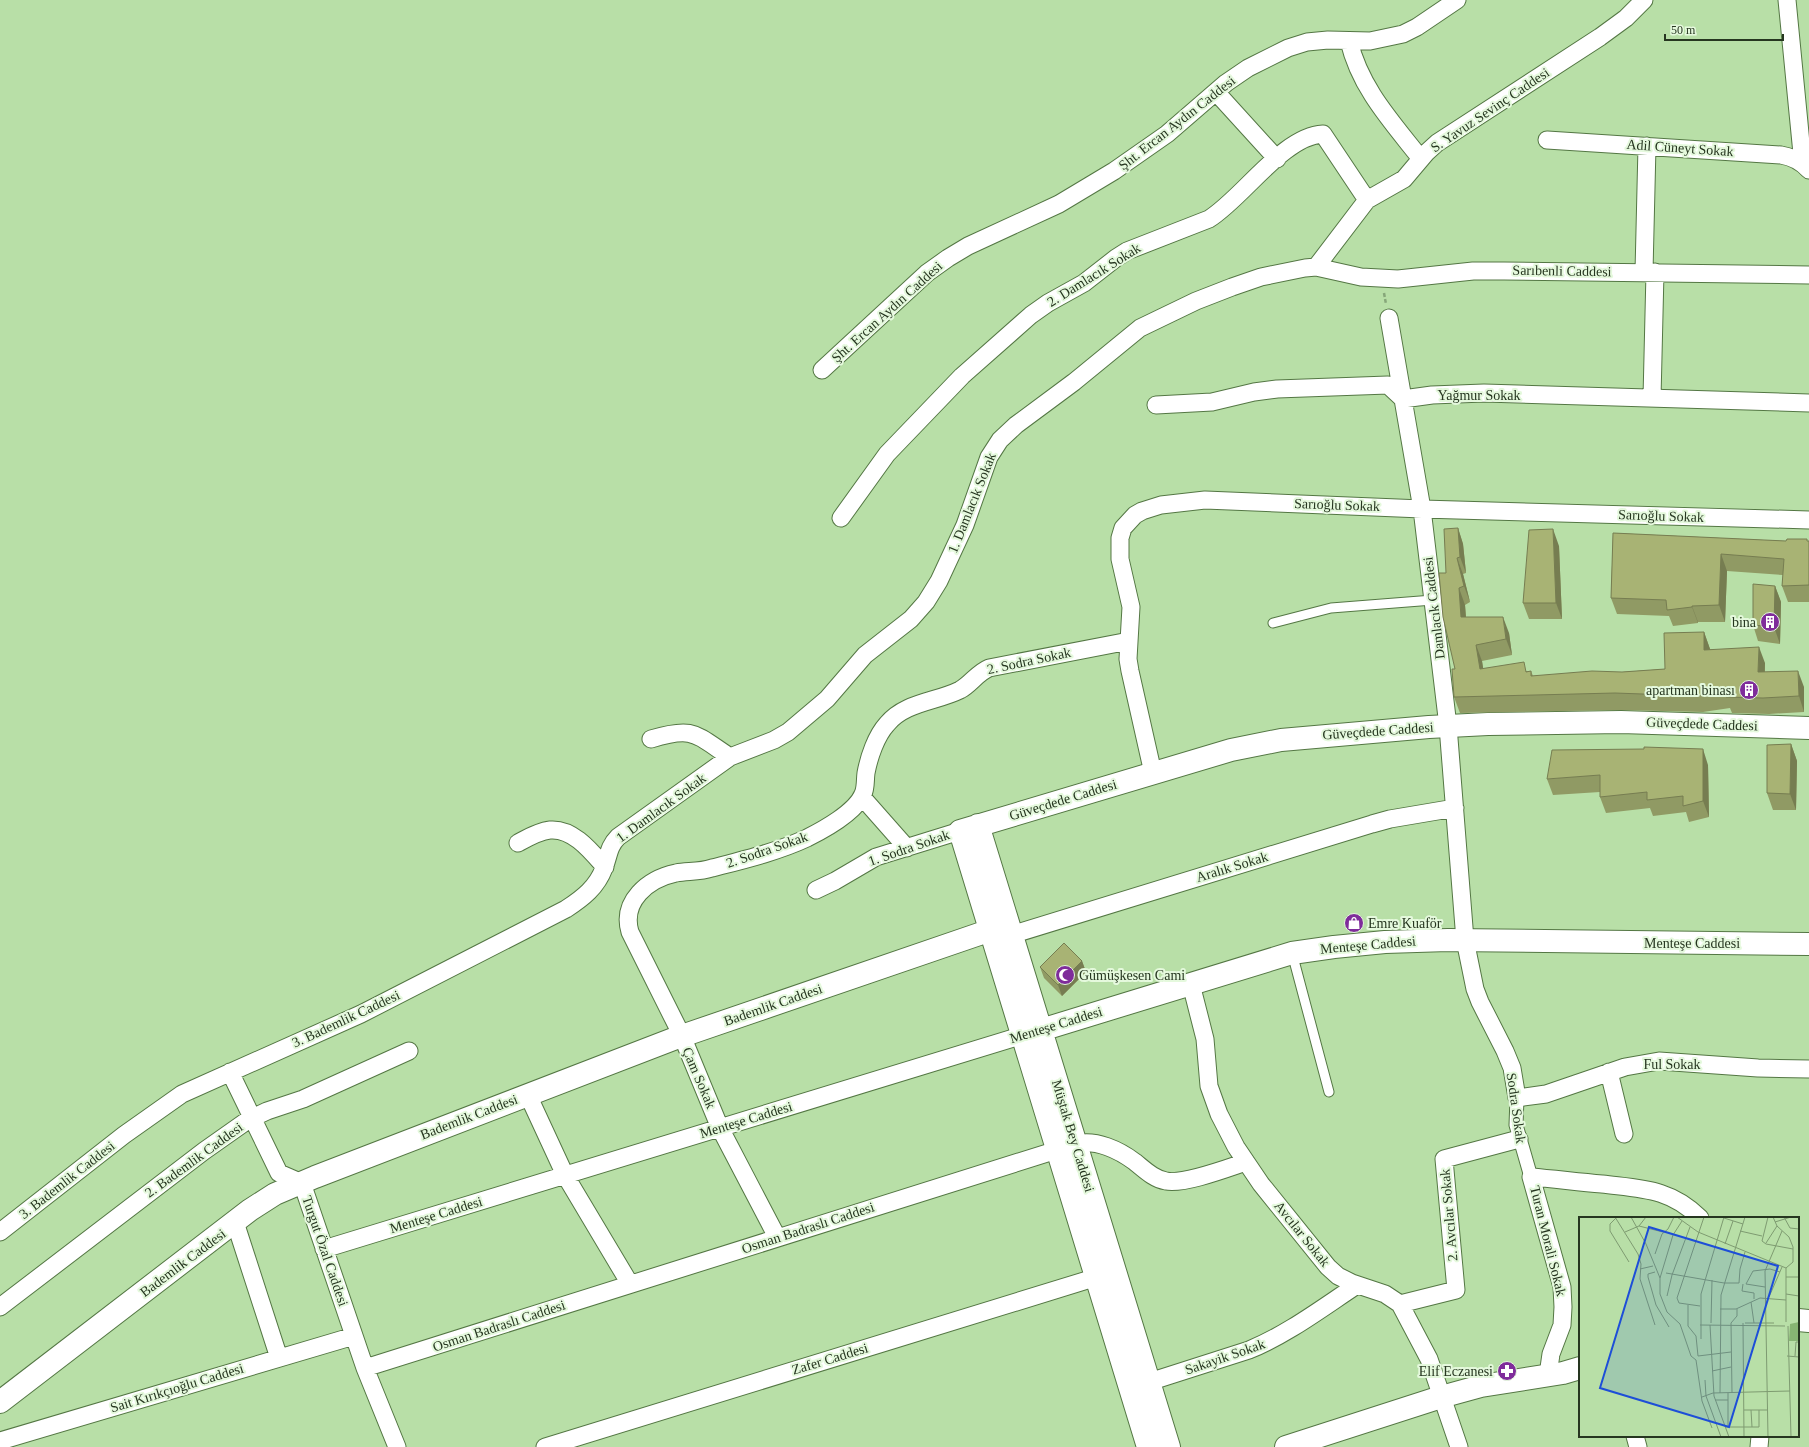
<svg xmlns="http://www.w3.org/2000/svg" width="1809" height="1447" font-family="'Times New Roman',serif">
<rect width="100%" height="100%" fill="#b8dfa7"/>
<g fill="none" stroke-linecap="round" stroke-linejoin="round">
<g stroke="#547744" stroke-width="11">
<path id="service" d="M1273,623L1331,608L1433,600
M1292,953L1329,1092"/>
</g>
<g stroke="#547744" stroke-width="15">
<path id="pedestrian" d="M1517,1098L1516,1125L1531,1177"/>
</g>
<g stroke="#547744" stroke-width="19">
<path id="minor" d="M1787,0L1803,164
M1349,41C1360,88 1392,122 1421,159
M1216,92L1277,159
M1547,140L1781,155C1793,157 1801,161 1809,170
M1316,267L1367,200L1404,179L1426,153L1437,143L1600,37L1626,18L1644,0
M1644,272L1647,146
M1389,318L1422,509L1448,726L1465,940L1475,989L1480,1002L1505,1051L1512,1068L1517,1098L1546,1094L1625,1067L1659,1061L1758,1068L1809,1069
M822,370L927,273L948,258L968,246L1059,204L1114,171L1167,134L1226,83L1248,68L1288,48L1307,42L1328,40L1370,41L1403,34L1417,27L1457,0
M1652,398L1655,272
M1156,405L1212,402L1254,392L1277,389L1388,385L1403,399L1432,395L1484,393L1809,403
M841,518L887,454L962,376L1031,315L1048,303L1084,283L1116,258L1127,251L1209,219C1243,198 1283,136 1323,134L1367,200
M651,739C694,726 695,734 730,757
M1153,773L1130,671L1128,659L1131,607L1120,559V538L1123,528L1135,515L1142,511L1161,505L1205,500L1422,509L1809,520
M862,797L907,848
M518,843C527,838 539,831 550,830C573,828 591,851 605,867
M816,890L835,881L876,857L960,831
M1011,935L1372,824L1390,819L1455,808
M1191,984L1205,1039L1209,1086L1219,1114L1236,1147L1261,1184L1328,1267L1338,1276L1352,1283L1385,1294L1400,1304L1429,1359L1459,1447
M230,1072L279,1173L302,1183L365,1368L397,1447
M1609,1072L1624,1134
M528,1095L565,1175L630,1284
M235,1222L279,1358
M0,1232L124,1135L182,1094L361,1014L566,909C583,898 597,887 604,868C609,856 608,847 618,837L730,757L774,740L788,732L827,699L865,655L911,619L926,602L939,581L965,525L989,457L1000,440L1016,425L1074,382L1140,328L1196,301L1232,287L1261,277L1305,268L1316,267L1361,277L1398,279L1473,271H1504L1809,275
M777,1237L720,1128L682,1036L630,932C621,901 648,879 676,873C688,871 700,872 712,868C743,860 777,852 807,838C823,830 856,812 863,794C866,788 865,780 866,773C869,757 876,736 887,724C905,702 936,702 960,690C971,684 977,673 989,668L1129,641
M324,1249L1033,1032
M1400,1304L1456,1290L1444,1159L1519,1139
M0,1307L204,1151L248,1120L267,1111L303,1099L409,1051
M365,1368L1076,1144C1096,1139 1119,1150 1135,1162C1145,1170 1154,1179 1166,1181C1183,1185 1228,1168 1246,1162
M1548,1375L1551,1354L1562,1325L1563,1307L1562,1287L1531,1177C1555,1179 1578,1182 1602,1184C1641,1189 1670,1188 1700,1218
M1149,1382L1249,1350C1288,1334 1322,1308 1357,1285
M1635,1436L1638,1447
M0,1441L354,1336
M545,1447L1107,1274
M1759,1447L1760,1436"/>
</g>
<g stroke="#547744" stroke-width="24">
<path id="tertiary" d="M978,825L1169,1447
M1041,1030L1292,953L1334,947L1385,942L1448,940L1809,944
M1798,1320L1809,1321
M0,1402L250,1210L275,1194L315,1177L676,1038L991,930
M1148,1447L960,831L1231,750L1281,740L1429,727L1488,724L1621,722L1809,728
M1286,1447L1441,1397L1481,1386L1563,1373L1580,1368"/>
</g>
<path stroke="#87a77a" stroke-width="2.5" stroke-dasharray="4 2" stroke-linecap="butt" d="M1384,293L1386,304"/>
<use href="#service" stroke="#fff" stroke-width="9"/>
<use href="#pedestrian" stroke="#fff" stroke-width="13"/>
<use href="#minor" stroke="#fff" stroke-width="17"/>
<use href="#tertiary" stroke="#fff" stroke-width="22"/>
</g>
<path fill="#909a64" d="M1458,528L1463,544L1466,573L1463,574L1470,602L1465,605L1466,617L1509,633L1512,655L1482,661L1483,669L1527,671H1531L1533,676L1622,672L1665,669L1704,632L1710,649L1765,663V672L1804,687V712L1769,714L1732,713L1730,708L1703,712L1621,710L1460,713L1454,697L1455,669L1446,573Z
M1613,533L1786,541H1809V602H1788L1782,586L1783,575L1727,571L1725,622H1698V623L1673,626L1669,616L1617,614L1611,598Z
M1559,546L1562,619H1529L1523,603Z
M1775,586L1781,602L1780,644L1758,641L1753,625Z
M1791,744L1797,761L1796,810H1773L1767,793Z
M1708,765L1709,817L1689,822L1686,812L1653,816L1650,808L1606,813L1600,797V792L1553,795L1547,779Z
M1082,961L1086,972L1062,996L1044,978L1040,967Z"/>
<path fill="#767d51" d="M1458,528L1463,544L1466,573L1460,557Z
M1553,529L1559,546L1562,619L1556,603Z
M1721,554L1727,571L1725,622L1719,605Z
M1457,558L1463,574L1470,602L1464,586Z
M1775,586L1781,602L1780,644L1774,627Z
M1459,588L1465,605L1467,633L1461,617Z
M1692,606L1698,622V623L1692,607Z
M1503,617L1509,633L1512,655L1506,639Z
M1704,632L1710,649V666L1704,650Z
M1476,645L1482,661L1486,686L1480,669Z
M1759,647L1765,663L1764,689L1758,672Z
M1798,671L1804,687V712L1799,696Z
M1791,744L1797,761L1796,810L1790,794Z
M1703,749L1708,765L1709,817L1703,801Z
M1082,961L1086,972L1062,996L1058,985Z"/>
<path fill="#a8b374" stroke="#767d51" d="M1458,528L1460,557L1457,558L1464,586L1459,588L1461,617H1503L1506,639L1476,645L1480,669L1524,662L1526,672L1531,671V676L1592,671L1622,672L1665,669L1664,633L1704,632V650L1759,647L1758,672L1798,671L1799,696L1763,698L1726,697L1727,691L1697,696L1615,693L1454,697L1452,669H1455L1443,617L1439,573H1446L1444,529Z
M1553,529L1556,603H1523L1529,530Z
M1613,533L1786,541L1787,539H1807V541H1809V585L1782,586L1784,559L1721,554L1719,605L1692,606V607L1667,610L1666,600L1611,598Z
M1753,584L1775,586L1774,627L1753,625Z
M1791,744L1790,794L1767,793V745Z
M1644,747L1703,749V801L1683,806V796L1647,800V792L1600,797V775L1547,779L1552,750L1644,749Z
M1064,943L1082,961L1058,985L1040,967Z"/>
<defs>
<g id="building-disc" transform="scale(1)"><circle r="9.5" fill="#7f2c9b" stroke="#e5f9dd"/><path d="M-4-6H4V6H1V3H-1V6H-4ZM-2.5-4.3h1.7v1.8h-1.7ZM.8-4.3h1.7v1.8H.8ZM-2.5-1h1.7V.8h-1.7ZM.8-1h1.7V.8H.8Z" fill="#fff"/></g>
<g id="shop-disc" transform="scale(1)"><circle r="9.5" fill="#7f2c9b" stroke="#e5f9dd"/><path d="M-5-2.5h2.3a2.7 3.5 0 0 1 5.4 0H5L5.5 6h-11ZM-1.5-2.5h3a1.5 2.3 0 0 0-3 0Z" fill="#fff"/></g>
<g id="mosque-disc" transform="scale(1)"><circle r="9.5" fill="#7f2c9b" stroke="#e5f9dd"/><path d="M3.5-4.9A6 6 0 1 0 3.5 4.9A5 5 0 1 1 3.5-4.9Z" fill="#fff"/></g>
<g id="pharmacy-disc" transform="scale(1)"><circle r="9.5" fill="#7f2c9b" stroke="#e5f9dd"/><path d="M-2-6h4v4h4v4h-4v4h-4v-4h-4v-4h4Z" fill="#fff"/></g>
</defs>
<g fill-rule="evenodd">
<use href="#building-disc" x="1770" y="622"/>
<use href="#building-disc" x="1749" y="690"/>
<use href="#shop-disc" x="1354" y="923"/>
<use href="#mosque-disc" x="1065" y="975"/>
<use href="#pharmacy-disc" x="1507" y="1371"/>
</g>
<g text-anchor="middle" dominant-baseline="central" stroke-width="4" stroke-linejoin="round" paint-order="stroke">
<g font-size="14" fill="#263620" stroke="#e5f9dd">
<text transform="translate(1490 110) rotate(-34)">S. Yavuz Sevinç Caddesi</text>
<text transform="translate(1177 123) rotate(-38)">Şht. Ercan Aydın Caddesi</text>
<text transform="translate(1680 148) rotate(4)">Adil Cüneyt Sokak</text>
<text transform="translate(1562 271) rotate(1)">Sarıbenli Caddesi</text>
<text transform="translate(1094 275) rotate(-32)">2. Damlacık Sokak</text>
<text transform="translate(887 312) rotate(-42)">Şht. Ercan Aydın Caddesi</text>
<text x="1479" y="395">Yağmur Sokak</text>
<text transform="translate(972 503) rotate(-68)">1. Damlacık Sokak</text>
<text transform="translate(1337 505) rotate(2)">Sarıoğlu Sokak</text>
<text transform="translate(1661 516) rotate(2)">Sarıoğlu Sokak</text>
<text transform="translate(1434 608) rotate(-97)">Damlacık Caddesi</text>
<text transform="translate(1029 661) rotate(-12)">2. Sodra Sokak</text>
<text transform="translate(1702 724) rotate(2)">Güveçdede Caddesi</text>
<text transform="translate(1378 731) rotate(-4)">Güveçdede Caddesi</text>
<text transform="translate(1063 800) rotate(-17)">Güveçdede Caddesi</text>
<text transform="translate(661 808) rotate(-36)">1. Damlacık Sokak</text>
<text transform="translate(909 848) rotate(-19)">1. Sodra Sokak</text>
<text transform="translate(767 850) rotate(-19)">2. Sodra Sokak</text>
<text transform="translate(1232 867) rotate(-17)">Aralık Sokak</text>
<text x="1692" y="943">Menteşe Caddesi</text>
<text transform="translate(1368 945) rotate(-5)">Menteşe Caddesi</text>
<text transform="translate(773 1005) rotate(-19)">Bademlik Caddesi</text>
<text transform="translate(346 1019) rotate(-25)">3. Bademlik Caddesi</text>
<text transform="translate(1056 1025) rotate(-17)">Menteşe Caddesi</text>
<text x="1672" y="1064">Ful Sokak</text>
<text transform="translate(699 1078) rotate(67)">Çam Sokak</text>
<text transform="translate(1516 1108) rotate(82)">Sodra Sokak</text>
<text transform="translate(469 1117) rotate(-21)">Bademlik Caddesi</text>
<text transform="translate(746 1120) rotate(-17)">Menteşe Caddesi</text>
<text transform="translate(1073 1136) rotate(73)">Müştak Bey Caddesi</text>
<text transform="translate(194 1160) rotate(-36)">2. Bademlik Caddesi</text>
<text transform="translate(67 1180) rotate(-38)">3. Bademlik Caddesi</text>
<text transform="translate(436 1215) rotate(-17)">Menteşe Caddesi</text>
<text transform="translate(1449 1215) rotate(-95)">2. Avcılar Sokak</text>
<text transform="translate(808 1228) rotate(-18)">Osman Badraslı Caddesi</text>
<text transform="translate(1302 1234) rotate(51)">Avcılar Sokak</text>
<text transform="translate(1548 1241) rotate(76)">Turan Morali Sokak</text>
<text transform="translate(325 1251) rotate(71)">Turgut Özal Caddesi</text>
<text transform="translate(183 1263) rotate(-37)">Bademlik Caddesi</text>
<text transform="translate(499 1326) rotate(-18)">Osman Badraslı Caddesi</text>
<text transform="translate(1225 1357) rotate(-19)">Sakayik Sokak</text>
<text transform="translate(830 1359) rotate(-17)">Zafer Caddesi</text>
<text transform="translate(177 1388) rotate(-17)">Sait Kırıkçıoğlu Caddesi</text>
</g>
<g font-size="14" fill="#263620" stroke="#e5f9dd" text-anchor="end">
<text x="1756" y="622">bina</text>
<text x="1735" y="690">apartman binası</text>
<text x="1368" y="923" text-anchor="start">Emre Kuaför</text>
<text x="1079" y="975" text-anchor="start">Gümüşkesen Cami</text>
<text x="1493" y="1371">Elif Eczanesi</text>
</g>
</g>
<g transform="translate(1579 1217)">
<rect width="220" height="220" fill="#b8dfa7"/>
<path d="M220,105V124H210L211,107Z" fill="#87b573"/>
<path fill="none" stroke="#7e9b71" stroke-width="1" d="M36,0L59,37L62,47L61,62L76,108M52,0L67,27L81,61M98,0L119,15L207,51M189,0L183,24L187,27L214,32M194,0L198,9L210,20L214,30V45L207,51V105M205,0L211,11L220,12M37,1L31,7V14L50,45M145,1L164,7M103,4L94,18L81,61V77L88,95L101,107L112,139L117,143L123,184L133,211M196,5L212,0M60,9L84,15M161,14L183,19M46,15L60,9L67,0M187,26L198,9M146,27L154,4M76,37L83,17L89,12L95,0M61,52L74,49M76,55L69,57V60L77,88L90,110M87,56L145,66H160L161,52L166,35M207,60H220M164,67L163,74L175,76V82M186,70L167,67L174,54L191,52L201,55M207,77L220,79M88,79L93,58L111,10M190,80L203,50M172,85L175,106M109,88V109L117,119L119,139L152,135M121,89L100,86L98,81L125,0M141,92H157L181,81L207,83M132,106L133,63M164,106L165,220M166,106H195M121,108L206,109M131,108L135,179L150,220M209,109L212,220M122,122V77L145,0M208,139L220,140M216,139L217,125H220M133,154L152,150M126,163L127,179L142,220M141,176L142,78L166,0M153,176L152,106L158,99V92M123,180L134,176L211,174M136,183H149M165,193H188M172,193L173,210M146,210H180V193M149,210V176M189,220L186,54L203,14"/>
<path fill="#1d4ed8" fill-opacity="0.15" stroke="#1d4ed8" stroke-width="2" d="M70,10L199,49L150,210L21,171Z"/>
<rect width="220" height="220" fill="none" stroke="#263620" stroke-width="2"/>
</g>
<path d="M1665 34v6h118v-6" fill="none" stroke="#263620" stroke-width="2"/>
<text x="1671" y="34" font-size="12" fill="#263620" stroke="#e5f9dd" stroke-width="3" paint-order="stroke">50 m</text>
</svg>
